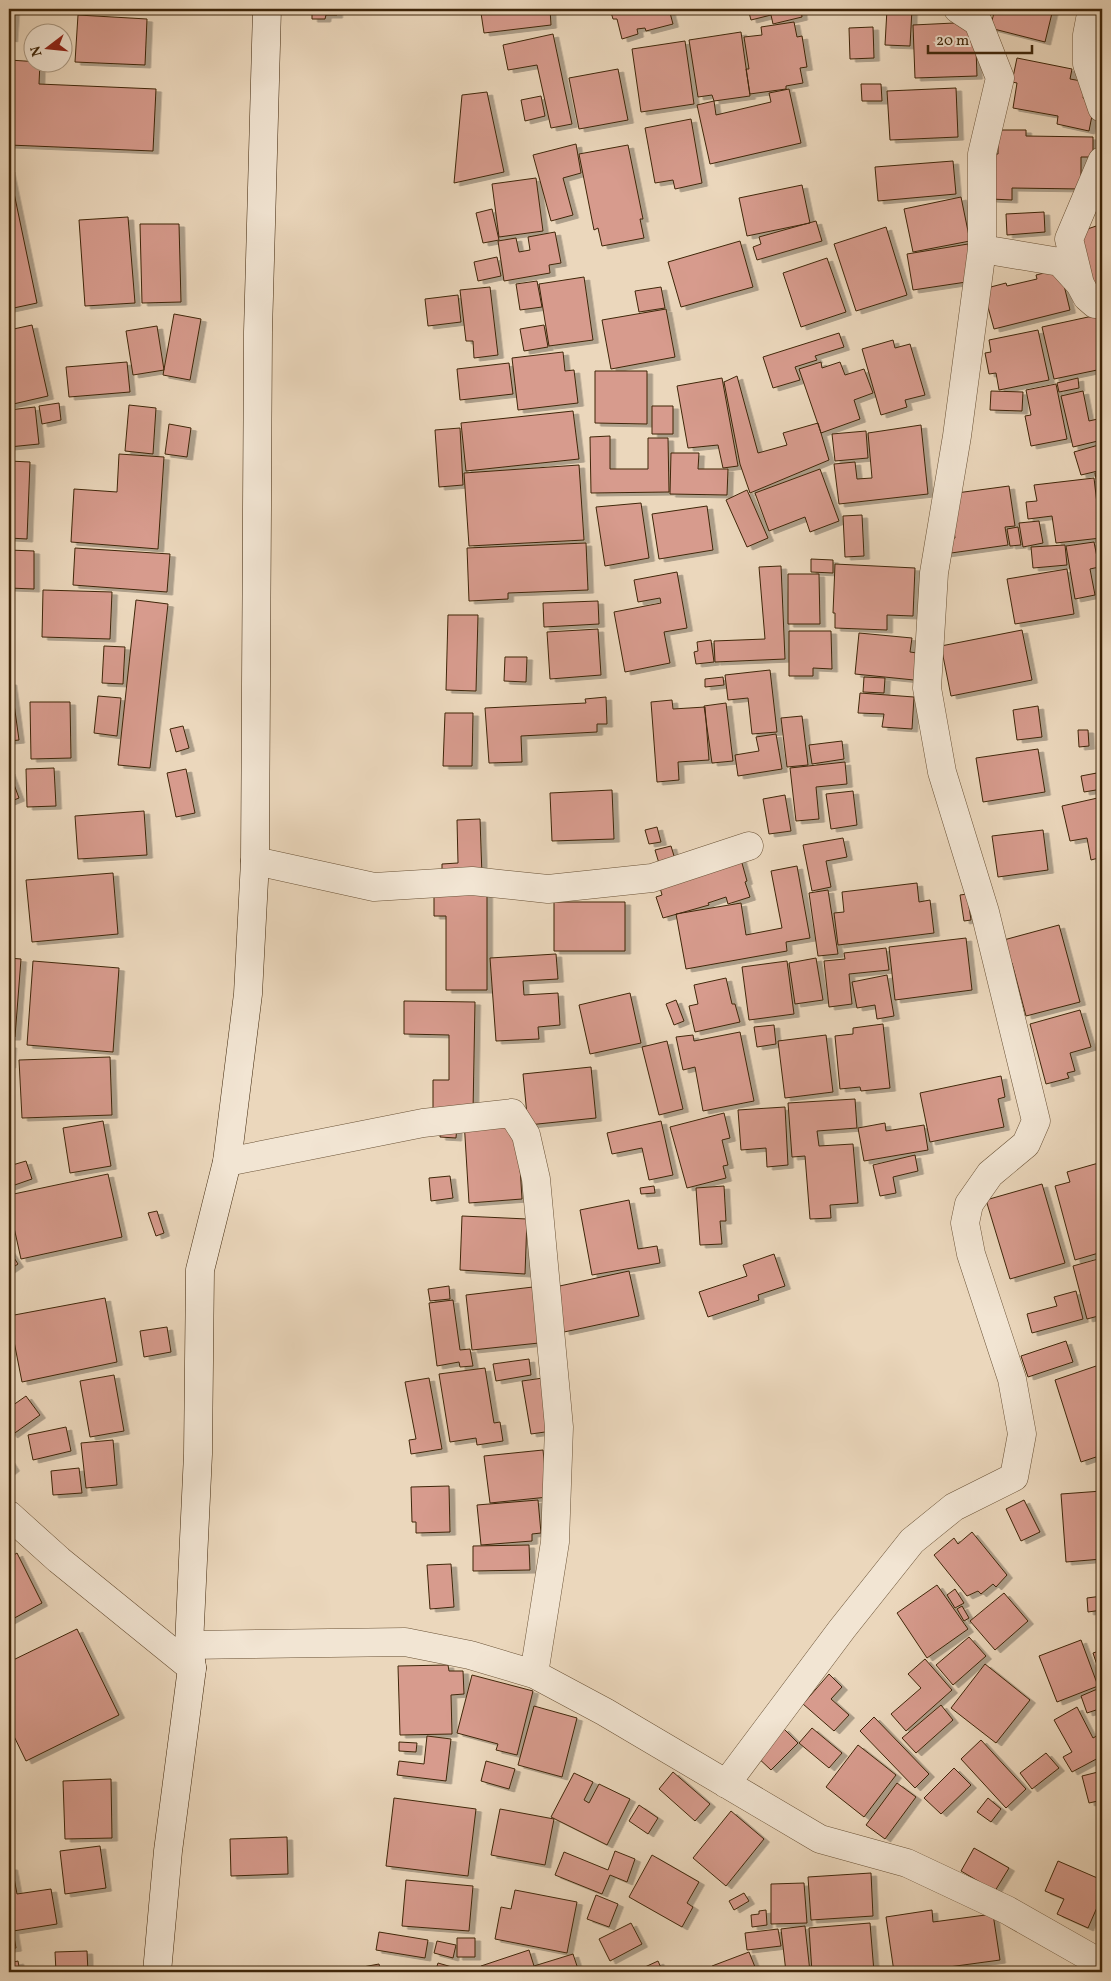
<svg xmlns="http://www.w3.org/2000/svg" width="1111" height="1981" font-family="Vollkorn,serif">
<defs>
<filter id="shadow"><feDropShadow dx="5.5" dy="3" stdDeviation="0" flood-color="#0004"/></filter>
</defs>
<rect width="100%" height="100%" fill="#ebd7bc"/>
<filter id="stains"><feTurbulence type="fractalNoise" baseFrequency=".004" numOctaves="4"/><feColorMatrix values="0 0 0 0 .2 0 0 0 0 .09 0 0 0 0 .02 0 0 0 .5 -.17"/></filter>
<radialGradient id="worn" r=".72"><stop offset=".6" stop-color="#630" stop-opacity="0"/><stop offset="1" stop-color="#630" stop-opacity=".3"/></radialGradient>
<path fill="#d79b8d" stroke="#3f260a" filter="url(#shadow)" d="M9,9H14L12,39L9,38Z
M312,9H337V15H326L325,19H312Z
M518,9H550L551,25L484,33L481,13Z
M610,9H669L673,24L646,31L645,28L637,29L638,34L622,39L617,19H613Z
M748,9H801L802,17L773,24L771,15L751,20Z
M887,9H912L910,46L885,45Z
M995,9H1053L1045,42L990,28Z
M1102,9V66L1094,65Z
M78,15L147,19L145,65L75,62Z
M794,22L797,37L802,36L807,67L800,68L803,83L786,86V89L750,94L746,69H749L744,37L762,35L761,27Z
M975,22L977,76L915,78L913,25Z
M873,27L874,58L850,59L849,28Z
M741,32L750,96L714,101L712,95L698,97L689,40Z
M553,34L572,124L551,128L537,65L508,70L503,45Z
M685,41L694,104L641,112L632,49Z
M1017,58L1072,69L1070,79L1087,82L1083,98L1095,100L1089,131L1057,124L1058,116L1013,108L1017,83L1012,82Z
M9,60L40,62L39,84L156,89L153,151L9,145Z
M618,69L628,120L579,129L569,78Z
M861,84H881L882,101H862Z
M956,88L958,137L890,140L887,91Z
M789,89L801,143L710,164L697,105L714,101L716,115L771,102L769,93Z
M487,92L504,172L454,183L462,95Z
M541,96L545,116L525,121L521,100Z
M691,119L702,183L675,189L673,180L655,183L645,128Z
M998,130H1026V136L1093,137V157H1081V189L1012,188V200L991,199L992,154H998Z
M576,144L581,173L563,178L573,215L551,221L533,155Z
M628,145L643,219H640L644,238L602,246L598,228L594,230L579,154Z
M953,161L956,194L878,201L875,167Z
M9,169L37,303L9,309Z
M536,178L543,231L499,237L492,184Z
M802,185L810,223L747,236L739,198Z
M961,197L970,241L913,252L904,209Z
M492,209L499,240L483,243L476,213Z
M1044,212L1045,232L1007,235L1006,214Z
M128,217L135,303L85,306L79,220Z
M816,221L822,241L757,260L753,247L761,244L759,237Z
M140,224H179L181,302L142,303Z
M1102,224V299L1096,301L1073,234Z
M886,227L907,295L856,311L834,244Z
M555,232L561,263L549,265L550,273L504,281L498,241L516,238L519,252L530,250L528,237Z
M740,241L753,287L681,307L668,262Z
M968,244L973,281L913,290L907,254Z
M497,257L501,276L478,281L474,262Z
M827,258L846,312L801,327L783,273Z
M1060,269L1070,310L994,329L983,289L1006,283L1007,286L1037,279L1036,275Z
M584,277L593,340L549,346L539,284Z
M537,281L542,307L520,310L516,284Z
M490,287L498,355L474,358L473,341H466L460,290Z
M661,287L665,308L639,312L635,291Z
M458,295L461,322L428,326L425,299Z
M666,309L675,357L611,369L602,320Z
M174,314L201,319L190,380L163,375Z
M1102,314V369L1054,379L1042,327Z
M32,325L48,396L9,405V330Z
M544,325L548,347L524,351L520,329Z
M157,326L164,370L133,375L126,331Z
M1038,330L1049,380L999,390L996,373L989,374L985,353L991,352L989,340Z
M839,333L844,347L815,356L817,360L795,367L800,380L773,388L763,357Z
M893,340L895,348L910,344L925,395L905,400L907,407L881,415L862,349Z
M563,352L565,371L574,370L578,403L518,410L512,358Z
M127,362L130,392L69,397L66,367Z
M821,362L822,368L840,362L845,375L864,369L873,393L854,400L860,419L821,433L799,369Z
M509,363L513,394L460,400L457,369Z
M595,371H647V424L595,423Z
M737,376L758,453L787,445L783,433L818,423L829,460L750,493L740,464L724,382Z
M722,378L738,466L723,468L718,445L688,448L677,386Z
M1078,378L1079,388L1059,392L1057,383Z
M1056,384L1067,439L1031,446L1025,416L1031,415L1026,390Z
M991,391L1023,392L1022,411L990,410Z
M1083,391L1089,421L1102,418V440L1073,447L1061,396Z
M59,403L61,420L42,424L39,406Z
M129,405L156,408L153,454L125,451Z
M652,406H673V434H652Z
M35,407L39,444L9,447V410Z
M573,411L579,459L466,471L461,423Z
M169,424L191,428L187,457L165,454Z
M921,425L928,494L839,504L834,464L855,462L857,479L872,478L868,433Z
M460,428L463,485L439,487L435,430Z
M866,431L868,458L835,461L832,434Z
M610,436V469H648V438H668L669,492L591,493L590,437Z
M1102,444V470L1081,475L1074,452Z
M671,453H699L698,469H728L727,495L670,494Z
M119,454L164,457L158,549L71,542L74,489L117,492Z
M9,461L30,462L27,539L9,538Z
M579,465L584,540L469,546L464,473Z
M820,469L839,521L810,532L805,517L769,531L755,493Z
M1102,472V502L1100,503L1095,473Z
M1094,478L1101,538L1056,543L1052,516L1028,519L1026,502L1037,501L1034,485Z
M1009,486L1015,526L1005,527L1008,545L944,554L942,540L955,538L949,494Z
M747,490L768,538L747,547L726,500Z
M641,503L649,558L605,566L596,507Z
M707,506L713,550L659,559L652,514Z
M862,515L864,556L845,557L843,516Z
M1039,521L1043,543L1023,547L1019,523Z
M1018,527L1021,545L1010,546L1007,529Z
M1094,542L1099,567L1090,569L1095,595L1075,599L1066,546Z
M586,543L588,590L508,593V599L469,601L467,548Z
M1065,545L1067,565L1033,568L1031,547Z
M75,548L170,554L167,592L73,585Z
M9,550L34,551V589L9,588Z
M811,559L833,560V573L811,572Z
M835,564L915,568L913,616L887,615V630L835,628V613H833Z
M781,566L785,659L715,662L714,641L765,639L759,567Z
M1067,569L1074,614L1015,624L1007,579Z
M677,572L687,628L664,632L670,663L625,672L614,612L661,603L660,598L638,602L634,580Z
M788,574H819L820,624H788Z
M43,590L112,592L110,639L42,637Z
M136,600L168,604L150,768L118,765Z
M598,601L599,624L544,627L543,603Z
M448,615H478L476,691L446,690Z
M598,629L601,675L550,679L547,632Z
M1022,630L1032,680L951,696L941,646Z
M789,631H831L832,669L813,668V676H789Z
M859,633L912,638L910,652L917,653L914,680L855,674Z
M711,640L714,662L696,664L694,652L698,651L697,642Z
M104,646L125,647L123,684L102,683Z
M505,657H527L526,682L504,681Z
M770,670L777,732L752,734L748,698L728,700L725,675Z
M723,677L724,685L705,687V679Z
M864,677L885,678L884,693L863,692Z
M9,682H11L19,740L9,741Z
M860,693L914,697L912,729L882,727L884,714L858,713Z
M98,696L121,698L117,736L94,733Z
M606,697L607,724H597V732L521,736L522,762L489,763L485,708L586,703L585,699Z
M672,700L673,709L705,707L709,760L678,762L679,780L657,782L651,702Z
M30,702H70L71,758L31,759Z
M726,703L733,761L712,763L704,706Z
M1038,706L1042,737L1017,740L1013,710Z
M445,713H473L472,766H443Z
M802,716L808,765L787,767L781,718Z
M183,726L189,748L176,752L170,729Z
M1078,730H1088L1089,746L1079,747Z
M776,734L782,769L738,776L735,755L759,751L756,737Z
M842,741L844,759L812,764L809,745Z
M1038,749L1045,792L983,802L976,758Z
M845,762L847,784L816,787L819,819L796,821L790,768Z
M54,768L56,806L27,807L26,769Z
M186,769L195,813L176,817L167,773Z
M9,771L19,798L9,802Z
M1102,772V789L1084,792L1081,776Z
M612,790L614,839L552,841L550,793Z
M853,791L857,825L831,829L826,794Z
M785,795L791,831L769,834L763,799Z
M1102,797V857L1091,860L1087,838L1070,841L1062,806Z
M144,811L147,855L78,859L75,816Z
M480,819L482,876L442,877V864L458,863L457,820Z
M657,827L661,842L649,844L645,830Z
M1043,830L1048,870L998,877L992,836Z
M843,838L847,857L826,861L831,887L812,891L803,845Z
M671,846L677,866L661,870L655,850Z
M740,856L747,881L745,882L750,897L728,904L726,897L708,903L709,905L663,918L656,897L662,895L658,880Z
M797,866L810,938L786,942L787,951L686,969L676,914L741,903L746,935L782,928L771,871Z
M113,873L118,934L32,942L26,880Z
M917,883L919,902L930,900L934,933L838,945L834,913L844,912L842,892Z
M487,886V990H446V916H434V888Z
M828,890L838,954L818,956L809,893Z
M967,894L971,920L964,921L960,895Z
M554,902H625V951H554Z
M1059,925L1080,1002L1026,1016L1012,963L1006,964L1000,941Z
M966,938L972,990L895,1000L889,947Z
M886,948L889,970L849,974L852,1004L829,1007L824,961L845,959L844,953Z
M556,954L558,979L523,981L524,995L558,993L560,1025L538,1027L539,1039L496,1041L490,958Z
M9,958L21,959L15,1037H9Z
M816,958L823,1000L795,1004L789,963Z
M33,961L119,968L113,1052L27,1045Z
M787,961L794,1014L749,1020L742,967Z
M887,975L894,1016L877,1019L875,1005L857,1008L852,982Z
M726,978L732,1004H735L740,1022L695,1032L689,1006L698,1004L694,985Z
M630,993L641,1043L590,1054L579,1005Z
M676,1000L684,1021L674,1025L666,1004Z
M404,1001L475,1002L473,1112L433,1111V1080H449V1035L404,1034Z
M1080,1010L1091,1047L1070,1053L1075,1071L1067,1073L1069,1078L1046,1084L1030,1024Z
M883,1024L890,1088L861,1091L860,1087L840,1089L835,1036L853,1034V1028Z
M774,1025L776,1044L757,1047L754,1027Z
M740,1032L754,1101L703,1111L695,1067L683,1070L676,1037L693,1035L694,1041Z
M826,1035L833,1092L785,1098L778,1041Z
M667,1041L683,1109L659,1115L642,1047Z
M9,1045H11L10,1065H9Z
M110,1057L112,1115L22,1118L19,1060Z
M591,1067L596,1118L528,1125L523,1074Z
M1001,1076L1005,1097L998,1099L1004,1127L930,1142L920,1093Z
M855,1099L857,1128L817,1131L819,1146L853,1144L858,1203L830,1205L831,1218L810,1219L805,1156L792,1157L788,1103Z
M785,1107L788,1165L767,1167L766,1148L741,1150L738,1110Z
M724,1113L730,1138L722,1140L728,1165L723,1166L726,1178L687,1188L670,1127Z
M464,1120L510,1122L518,1135L522,1199L469,1203Z
M103,1121L111,1166L70,1173L63,1128Z
M661,1121L673,1175L649,1180L642,1148L612,1154L607,1133Z
M885,1123L886,1131L924,1125L928,1150L864,1161L858,1128Z
M441,1124L457,1125L456,1138L440,1137Z
M915,1155L918,1171L893,1177L896,1193L880,1196L873,1165Z
M26,1161L32,1179L9,1187V1166Z
M1102,1162V1252L1075,1260L1055,1186L1070,1182L1067,1172Z
M108,1174L122,1237L21,1259L9,1205V1195Z
M450,1176L453,1198L431,1201L429,1178Z
M1042,1184L1065,1263L1010,1279L986,1200Z
M654,1186L655,1193L641,1194L640,1188Z
M724,1186L726,1221H720L722,1244L700,1245L696,1188Z
M629,1200L638,1249L657,1246L660,1263L592,1275L580,1210Z
M157,1211L164,1233L156,1236L148,1213Z
M462,1216L527,1219L525,1274L460,1270Z
M9,1250L18,1264L9,1270Z
M774,1254L785,1286L758,1295L759,1300L708,1317L699,1292L747,1276L743,1265Z
M1098,1259L1102,1274V1315L1087,1319L1073,1266Z
M629,1271L639,1316L564,1332L555,1287Z
M449,1286L450,1299L430,1301L428,1289Z
M533,1287L539,1343L472,1350L466,1295Z
M1076,1291L1083,1319L1032,1333L1027,1314L1057,1306L1054,1297Z
M105,1298L117,1362L22,1382L9,1316Z
M453,1300L460,1350L470,1349L473,1366L460,1367L459,1362L437,1366L429,1303Z
M167,1327L171,1352L144,1357L140,1331Z
M1066,1341L1073,1362L1028,1377L1021,1356Z
M529,1359L531,1375L496,1381L493,1364Z
M1102,1364V1455L1081,1462L1055,1380Z
M485,1368L494,1423L500,1422L503,1441L477,1445L476,1438L450,1442L439,1374Z
M114,1375L124,1431L90,1437L80,1381Z
M429,1378L442,1449L411,1454L409,1440L416,1439L405,1382Z
M543,1378L552,1431L531,1434L522,1381Z
M26,1396L40,1415L12,1435L9,1431V1408Z
M66,1427L71,1451L33,1460L28,1435Z
M113,1440L117,1485L86,1488L81,1443Z
M543,1450L548,1497L490,1503L484,1456Z
M9,1460L14,1468L9,1472Z
M79,1468L82,1493L53,1495L51,1471Z
M449,1486L450,1532L416,1533V1522H412L411,1487Z
M1102,1491V1559L1066,1562L1061,1494Z
M538,1500L541,1533L532,1534V1541L481,1545L477,1505Z
M1024,1500L1040,1532L1021,1541L1006,1509Z
M972,1532L1007,1575L996,1587L993,1584L981,1594L978,1591L967,1596L934,1555L954,1538L958,1544Z
M529,1545L530,1570L473,1571V1546Z
M17,1553L42,1603L9,1621V1558Z
M451,1564L454,1607L430,1609L427,1565Z
M937,1585L968,1629L927,1658L897,1613Z
M955,1589L964,1603L955,1608L947,1595Z
M1004,1593L1028,1621L995,1650L970,1621Z
M1102,1596V1610L1088,1612L1087,1598Z
M962,1606L969,1618L964,1621L957,1609Z
M77,1629L119,1715L26,1761L9,1726V1662Z
M969,1637L986,1656L953,1685L936,1665Z
M1081,1640L1098,1686L1057,1702L1039,1656Z
M1102,1650V1666L1098,1668L1093,1653Z
M925,1659L952,1690L906,1731L891,1714L921,1688L908,1674Z
M985,1664L1030,1700L996,1743L951,1708Z
M448,1665L449,1671H463L464,1694L451,1695L452,1734L400,1735L398,1666Z
M829,1674L842,1687L831,1699L849,1715L834,1731L803,1704Z
M472,1675L533,1691L517,1755L496,1750L498,1744L457,1733Z
M1102,1687V1708L1087,1713L1081,1696Z
M941,1705L953,1720L916,1753L902,1738Z
M534,1706L577,1718L562,1777L518,1765Z
M1077,1707L1093,1738L1102,1733V1756L1072,1772L1063,1757L1072,1752L1054,1720Z
M874,1717L929,1774L915,1788L860,1731Z
M783,1728L798,1743L771,1770L755,1755Z
M812,1728L842,1753L829,1768L799,1743Z
M427,1736L451,1739L446,1781L397,1775L399,1761L424,1764Z
M981,1740L1026,1789L1006,1808L961,1759Z
M399,1742L417,1743L416,1752L399,1751Z
M858,1745L896,1775L864,1817L826,1787Z
M1046,1753L1059,1768L1032,1789L1020,1773Z
M486,1761L515,1769L509,1789L481,1781Z
M954,1768L971,1785L941,1814L924,1798Z
M1102,1771V1800L1089,1803L1082,1776Z
M673,1772L710,1804L695,1821L659,1789Z
M574,1773L593,1782L584,1800L589,1803L599,1784L630,1799L607,1845L551,1817Z
M111,1779L112,1838L65,1839L63,1781Z
M897,1783L916,1797L885,1839L866,1825Z
M394,1798L476,1809L468,1876L386,1866Z
M988,1798L1001,1809L991,1822L977,1812Z
M639,1805L658,1818L648,1834L629,1821Z
M500,1809L554,1819L545,1865L491,1855Z
M731,1811L764,1839L726,1886L693,1858Z
M287,1837L288,1874L231,1876L230,1839Z
M100,1846L106,1888L65,1894L60,1851Z
M974,1848L1009,1868L995,1891L961,1871Z
M615,1851L635,1859L627,1882L610,1875L602,1894L555,1875L564,1852L608,1870Z
M652,1855L699,1882L687,1903L693,1907L682,1927L629,1897Z
M1058,1861L1102,1880V1896L1088,1928L1057,1914L1064,1899L1045,1891Z
M9,1867H12L17,1894L51,1889L57,1924L13,1931L16,1948L9,1949Z
M871,1873L873,1916L811,1920L808,1877Z
M406,1880L473,1886L469,1931L402,1926Z
M804,1883L807,1923L771,1924V1884Z
M515,1890L577,1902L567,1953L495,1939L501,1907L511,1909Z
M744,1893L749,1901L734,1910L729,1901Z
M596,1895L618,1904L609,1927L587,1919Z
M766,1910L767,1925L752,1927L751,1915L759,1914V1911Z
M932,1910L933,1922L993,1914L1000,1960L912,1972H894L886,1917Z
M631,1923L642,1944L610,1961L599,1939Z
M870,1923L874,1972H812L809,1928Z
M805,1926L810,1972H786L781,1929Z
M778,1929L781,1946L747,1950L745,1933Z
M379,1932L428,1940L425,1958L376,1950Z
M457,1938H475V1957H457Z
M437,1941L456,1945L453,1958L434,1953Z
M529,1950L534,1966L573,1954L579,1972H483L481,1966Z
M87,1951L88,1972H56L55,1952Z
M749,1952L757,1972H714L712,1966Z
M18,1961L20,1972H9V1963Z
M658,1961L663,1972H634Z
M438,1963L452,1967L451,1972H435Z
M379,1964L381,1972H352V1969Z"/>
<g fill="none" stroke-linecap="round" stroke-linejoin="round">
<g stroke="#6a5236" stroke-width="29">
<path id="street" d="M1092,9L1087,35V64L1102,108
M982,249L1060,262L1080,284L1087,297L1095,304H1102
M1080,284L1069,239L1102,161
M255,861L374,887L472,881L548,889L652,878L749,846
M227,1162L423,1123L512,1113L526,1135L536,1179L559,1427L555,1542L534,1674
M9,1515L59,1560L192,1668
M189,1645L405,1642L470,1655L534,1674L605,1712L820,1839L907,1863L1007,1910L1102,1964
M726,1784L842,1629L912,1541L954,1507L1014,1477L1022,1434L1012,1379L971,1254L965,1223L969,1204L990,1174L1026,1144L1036,1121L985,912L942,772L927,688L934,573L957,436L982,249V154L1000,78L978,22L958,9"/>
</g>
<g stroke="#3f260a" stroke-width="29">
<path id="secondary" d="M157,1972L168,1851L192,1668L189,1645L198,1454L200,1270L227,1162L248,994L255,861L258,332L267,9"/>
</g>
<use href="#street" stroke="#f2e5d3" stroke-width="28"/>
<use href="#secondary" stroke="#f2e5d3" stroke-width="28"/>
</g>
<rect width="1111" height="1981" fill="none" stroke="#ebd7bc" stroke-width="30"/>
<rect x="10" y="10" width="1091" height="1961" fill="none" stroke="#3f260a" stroke-width="2.5"/>
<rect x="15" y="15" width="1081" height="1951" fill="none" stroke="#3f260a"/>
<g transform="translate(48 48) rotate(254)"><circle r="24" fill="#f2e5d3" stroke="#aa9983"/>
<path d="M0-4L9 19L0 12L-9 19Z" fill="#8f2418"/>
<text y="-8" font-size="14" font-weight="bold" text-anchor="middle" fill="#3f260a">N</text>
</g>
<path d="M928 45v8h104v-8" fill="none" stroke="#3f260a" stroke-width="2.5"/>
<text x="936" y="45" font-size="15" fill="#3f260a" stroke="#f2e5d3" stroke-width="4" paint-order="stroke">20 m</text>
<rect width="100%" height="100%" filter="url(#stains)"/>
<rect width="100%" height="100%" fill="url(#worn)"/>
</svg>
